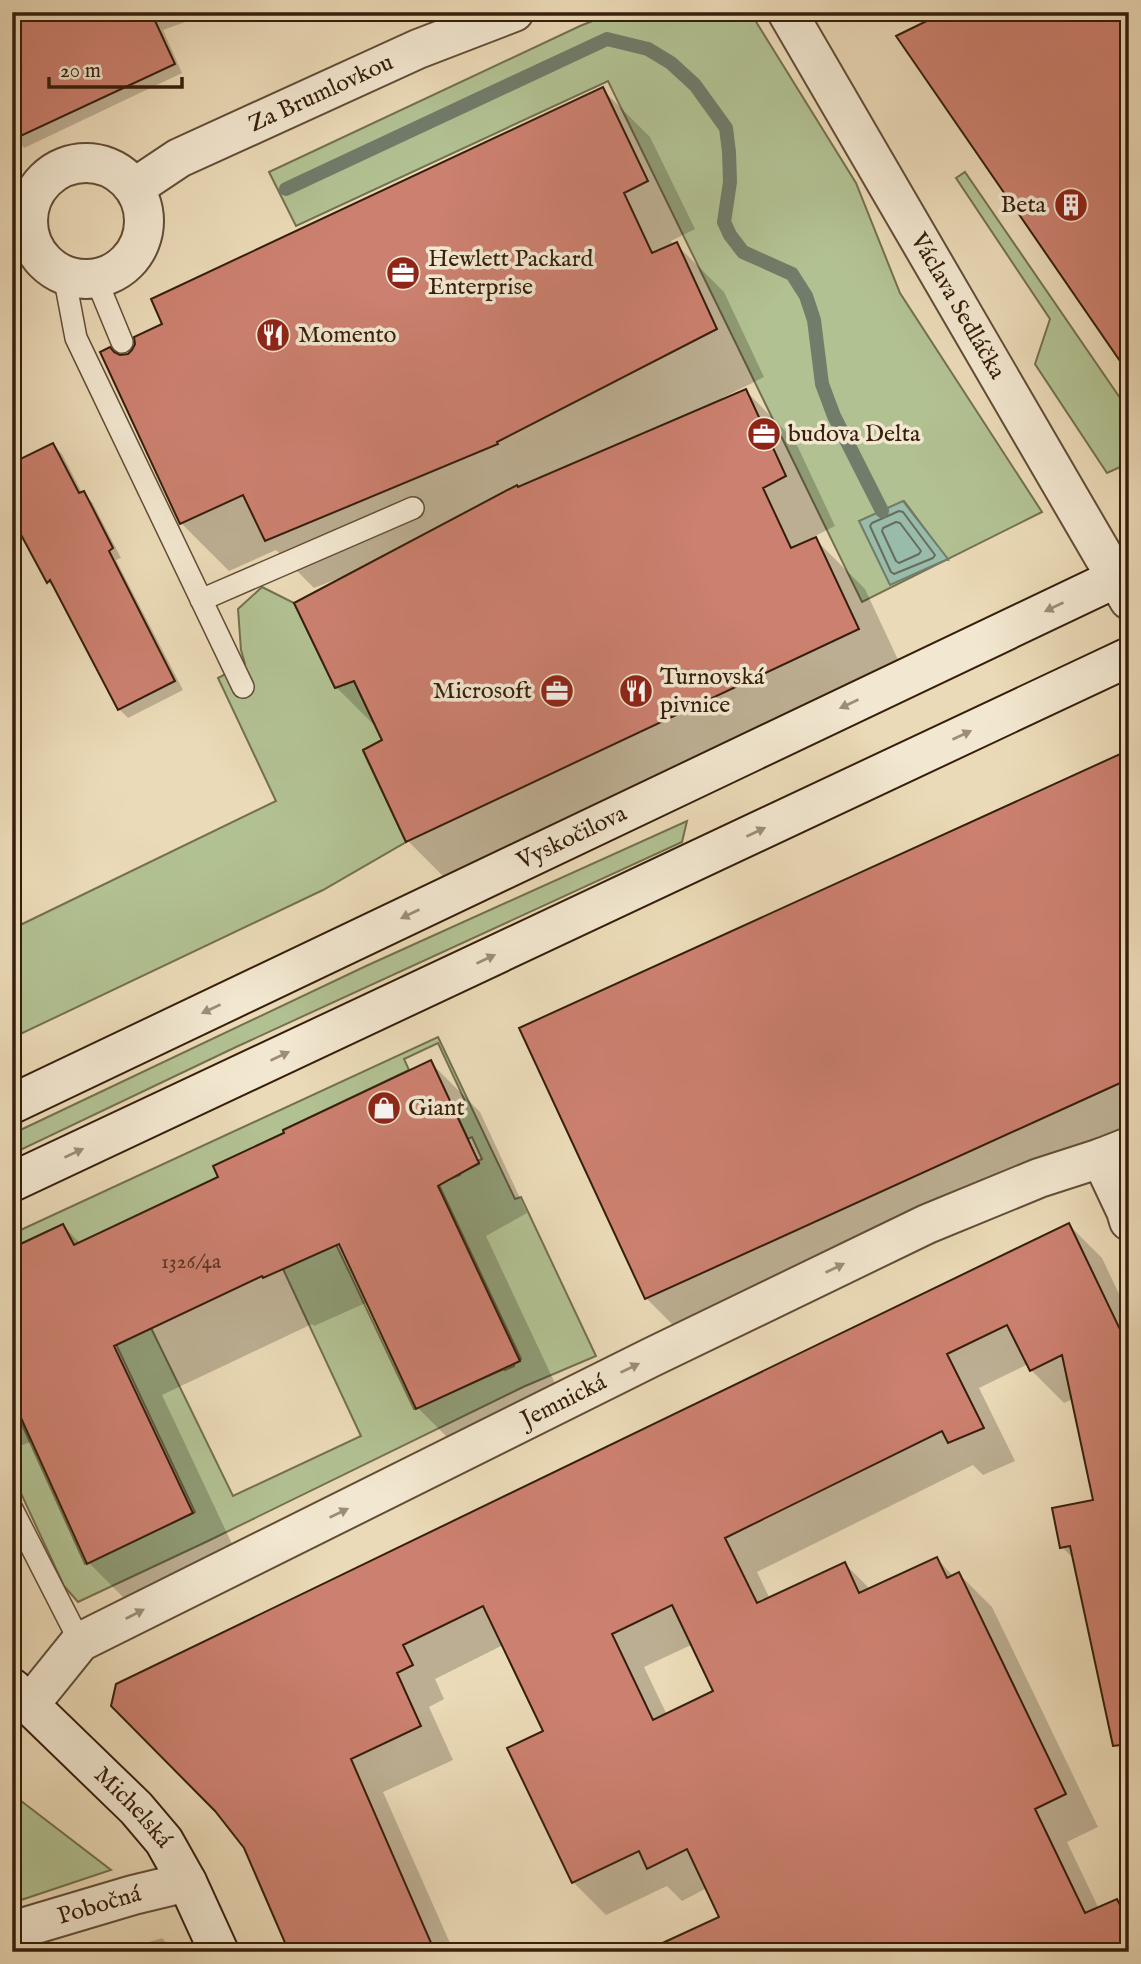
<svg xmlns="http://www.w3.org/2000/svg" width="1141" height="1964" font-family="'IM FELL English',serif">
<rect width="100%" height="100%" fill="#ebdab7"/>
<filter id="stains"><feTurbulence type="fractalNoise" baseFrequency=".00286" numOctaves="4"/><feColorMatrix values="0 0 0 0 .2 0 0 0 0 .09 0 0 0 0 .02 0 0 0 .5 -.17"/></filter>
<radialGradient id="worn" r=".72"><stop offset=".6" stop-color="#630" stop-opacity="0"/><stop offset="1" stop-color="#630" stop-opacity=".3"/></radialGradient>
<path fill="#b2c192" stroke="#74704e" stroke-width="2" fill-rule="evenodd" d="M615,12H750L856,183L900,293L1042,512L862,602L608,81L296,226L269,172L580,26ZM904,501L947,559L860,521Z
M965,172L1129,411V463L1107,473L1035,364L1050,319L956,178Z
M262,587L294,603L335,688L354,681L382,740L363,751L406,842L323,890L12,1038V929L276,801L218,678L245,664L241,650L238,609Z
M687,821L682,842L236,1047L12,1154V1134L366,966Z
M438,1037L515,1199L521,1197L596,1356L523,1387L208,1541L78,1602L64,1586L12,1474V1427L20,1420L85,1564L195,1512L114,1340L151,1328L233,1496L361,1436L283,1269L303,1260L333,1238L414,1409L504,1369L505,1370L514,1366V1364L521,1359L438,1183L460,1175V1173L479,1164L478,1161L482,1159L472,1137L468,1139L454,1109L466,1103L438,1043L404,1059L409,1070L283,1130L284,1133L214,1166L220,1180L74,1245L63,1224L12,1248V1234Z
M12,1794L111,1870L12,1903Z"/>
<path fill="#9ba" stroke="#717c6a" stroke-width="2" d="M903,501L948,559L890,585L859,521Z"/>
<path fill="#0003" fill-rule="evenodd" d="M12,12H213L163,30L182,73L24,148L12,134Z
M602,89L650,137L695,229L671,241L673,246L676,244L724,292L764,377L722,398L723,401L746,391L795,441L835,526L813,537L865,589L907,679L457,890L408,841L384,741L379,730L336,687L337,579L314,588L276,550L229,571L181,523L119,357L128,355L164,324Z
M53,445L62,454L82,493L92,502L121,558L116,560L183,690L128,718L119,709L58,591L48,582Z
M1129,752V1127L679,1331L646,1298Z
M431,1063L480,1112L527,1213L486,1236L568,1411L467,1457L418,1408L368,1302L314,1326L312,1324L162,1395L241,1563L138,1612L89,1563L33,1441L12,1449V1250L63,1226L81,1244L220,1178Z
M1069,1225L1102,1258L1129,1315V1745L1111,1727L1075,1560L1062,1547L1095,1501L1073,1399L1064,1403L1031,1370L1028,1364L979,1388L1015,1461L983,1475L973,1465L757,1572L770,1599L845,1564L871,1590L937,1559L954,1577L959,1574L992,1607L1098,1827L1067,1842L1099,1909L1116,1901L1129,1913V1952L721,1917L707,1888L682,1901L667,1886L606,1915L573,1882L546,1731L503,1645L435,1679L444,1699L429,1707L453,1760L383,1792L454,1952H291L246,1847L216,1810L113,1705ZM693,1644L715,1691L667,1715L644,1667Z
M162,1938L175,1952H117Z"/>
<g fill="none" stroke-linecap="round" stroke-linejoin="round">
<path stroke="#686c5a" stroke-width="2" d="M899,511L903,512L935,555L933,558L894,574L891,572L870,526L872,523Z
M896,522L900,523L921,551L919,554L899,563L896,561L882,531L883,528Z"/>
<path stroke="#717c6a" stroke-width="14" d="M286,189L607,39L648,49L671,63L695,85L726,128L729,152L730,182L724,222L730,235L743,252L792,274L806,296L814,320L822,384L834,416L882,511"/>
</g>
<path fill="#cc806f" stroke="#361e0b" stroke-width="2" fill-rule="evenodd" d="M12,12H151L175,64L12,140Z
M945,12H1129V374L896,36Z
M603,87L648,181L624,193L652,253L677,242L717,329L497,442L498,444L265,541L243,495L180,524L100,352L110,347L114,352L120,355L128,354L132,350L135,344L134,337L162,324L151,299Z
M746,389L786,476L763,488L791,548L816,537L859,629L406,842L363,750L382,740L354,681L335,688L294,603L517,485L518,487Z
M53,443L79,493L84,491L113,548L109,551L175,681L118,710L50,580L47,583L12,518V463Z
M1129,750V1079L645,1299L519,1028Z
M431,1060L479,1163L438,1186L520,1361L416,1409L339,1244L263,1278L262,1276L114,1346L193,1513L87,1564L12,1398V1248L63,1224L74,1245L218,1177L213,1166L284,1133L283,1130Z
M1069,1223L1127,1344L1129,1353V1744L1113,1746L1070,1546L1060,1548L1052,1508L1093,1500L1062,1355L1030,1371L1007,1325L947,1354L984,1428L948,1443L942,1431L725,1538L757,1603L845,1562L859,1593L937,1557L947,1578L959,1572L1066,1794L1035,1809L1085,1913L1117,1899L1129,1923V1952H643L719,1917L687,1849L647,1869L639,1851L572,1883L507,1748L543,1731L483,1606L403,1645L413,1665L397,1673L421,1726L351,1759L435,1952H289L244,1848L215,1811L111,1706L116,1684ZM672,1605L713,1691L653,1720L612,1634Z"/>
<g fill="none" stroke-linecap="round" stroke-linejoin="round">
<g stroke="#634d36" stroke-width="24">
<path id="lane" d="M64,275L76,338L243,687
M96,279L122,342
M201,600L413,508
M12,1509L80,1642"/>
</g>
<g stroke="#634d36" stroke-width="42">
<g id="street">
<path id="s1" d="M787,12L1129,600"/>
<circle cx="86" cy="221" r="58"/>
<path id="s2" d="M134,188L179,158L418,49L514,12"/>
<path d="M1101,1158L1126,1211L1129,1221"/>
<path id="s3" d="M30,1704L80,1642L652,1357L927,1224L1039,1178L1101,1158L1129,1147"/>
<path id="s4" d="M12,1931L133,1895L187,1882"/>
</g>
</g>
<g stroke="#361e0b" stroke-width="42">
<g id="secondary">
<path id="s5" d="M12,1104L1129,572"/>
<path d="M12,1182L1129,657"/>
<path id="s6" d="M12,1688L136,1808L164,1841L187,1882L219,1952"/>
</g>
</g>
<use href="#lane" stroke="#f2e7d0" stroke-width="21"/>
<use href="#street" stroke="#f2e7d0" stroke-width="38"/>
<use href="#secondary" stroke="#f2e7d0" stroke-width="38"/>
</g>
<defs><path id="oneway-solid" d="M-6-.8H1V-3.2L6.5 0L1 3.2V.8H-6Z" transform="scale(1.75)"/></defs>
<g fill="#9d8d77">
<use href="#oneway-solid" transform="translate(1054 607) rotate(154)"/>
<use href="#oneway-solid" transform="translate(849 704) rotate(155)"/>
<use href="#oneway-solid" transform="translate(962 735) rotate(-25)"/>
<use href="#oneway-solid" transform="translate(756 832) rotate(-25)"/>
<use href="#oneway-solid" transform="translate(410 914) rotate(154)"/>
<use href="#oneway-solid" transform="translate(486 959) rotate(-25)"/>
<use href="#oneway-solid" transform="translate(211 1009) rotate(155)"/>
<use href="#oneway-solid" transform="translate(280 1056) rotate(-25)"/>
<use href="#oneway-solid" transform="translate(74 1153) rotate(-25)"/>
<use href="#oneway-solid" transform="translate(835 1268) rotate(-26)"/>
<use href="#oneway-solid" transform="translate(630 1368) rotate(-26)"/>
<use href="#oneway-solid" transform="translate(339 1513) rotate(-26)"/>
<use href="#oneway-solid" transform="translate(135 1614) rotate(-27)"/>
</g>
<defs>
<g id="building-disc" transform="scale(1.75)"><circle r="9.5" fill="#8f2418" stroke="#f2e7d0"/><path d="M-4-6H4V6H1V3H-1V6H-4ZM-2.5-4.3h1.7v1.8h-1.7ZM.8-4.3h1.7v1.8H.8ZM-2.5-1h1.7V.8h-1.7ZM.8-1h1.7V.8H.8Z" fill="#fff"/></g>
<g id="office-disc" transform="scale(1.75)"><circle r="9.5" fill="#8f2418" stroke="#f2e7d0"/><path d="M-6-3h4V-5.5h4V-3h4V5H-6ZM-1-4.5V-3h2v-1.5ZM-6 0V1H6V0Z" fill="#fff"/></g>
<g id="restaurant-disc" transform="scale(1.75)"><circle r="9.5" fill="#8f2418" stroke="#f2e7d0"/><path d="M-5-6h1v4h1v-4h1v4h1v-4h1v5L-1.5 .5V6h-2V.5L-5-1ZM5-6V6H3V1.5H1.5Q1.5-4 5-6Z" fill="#fff"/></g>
<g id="shop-disc" transform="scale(1.75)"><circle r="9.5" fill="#8f2418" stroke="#f2e7d0"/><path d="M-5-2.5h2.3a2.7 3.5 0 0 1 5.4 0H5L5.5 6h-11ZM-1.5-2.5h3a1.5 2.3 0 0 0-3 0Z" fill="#fff"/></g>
</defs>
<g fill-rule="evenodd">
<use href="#building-disc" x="1071" y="205"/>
<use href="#office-disc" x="403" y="273"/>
<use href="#restaurant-disc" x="273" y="335"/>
<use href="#office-disc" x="764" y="434"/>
<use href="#office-disc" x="557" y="691"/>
<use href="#restaurant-disc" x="636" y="691"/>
<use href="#shop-disc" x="384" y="1108"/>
</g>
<g text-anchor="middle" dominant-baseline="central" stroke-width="7" stroke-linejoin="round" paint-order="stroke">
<g font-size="21" fill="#5c3624">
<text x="191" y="1262">1326/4a</text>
</g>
<g font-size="24" fill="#361e0b" stroke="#f2e7d0">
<text stroke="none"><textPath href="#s2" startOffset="210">Za Brumlovkou</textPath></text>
<text stroke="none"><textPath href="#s1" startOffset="340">Václava Sedláčka</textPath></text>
<text stroke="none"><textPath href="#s5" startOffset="620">Vyskočilova</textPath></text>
<text stroke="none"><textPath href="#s3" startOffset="620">Jemnická</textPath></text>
<text stroke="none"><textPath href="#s6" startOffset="170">Michelská</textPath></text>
<text stroke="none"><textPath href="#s4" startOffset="91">Pobočná</textPath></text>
</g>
<g font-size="24" fill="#361e0b" stroke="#f2e7d0" text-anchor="start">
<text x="1046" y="205" text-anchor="end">Beta</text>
<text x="428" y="259">Hewlett Packard<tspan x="428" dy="28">Enterprise</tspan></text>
<text x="298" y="335">Momento</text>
<text x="788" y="434">budova Delta</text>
<text x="660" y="677">Turnovská<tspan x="660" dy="28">pivnice</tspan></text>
<text x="532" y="691" text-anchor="end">Microsoft</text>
<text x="408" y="1108">Giant</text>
</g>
</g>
<rect width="1141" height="1964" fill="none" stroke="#ebdab7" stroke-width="42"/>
<rect x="14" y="14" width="1113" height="1936" fill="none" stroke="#361e0b" stroke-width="3.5"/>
<rect x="21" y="21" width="1099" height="1922" fill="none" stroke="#361e0b" stroke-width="2"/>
<path d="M49 77v10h133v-10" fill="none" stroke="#361e0b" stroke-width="3.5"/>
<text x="60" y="77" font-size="21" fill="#361e0b" stroke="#f2e7d0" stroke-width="5" paint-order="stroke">20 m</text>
<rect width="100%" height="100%" filter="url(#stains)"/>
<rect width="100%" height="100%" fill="url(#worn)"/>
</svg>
